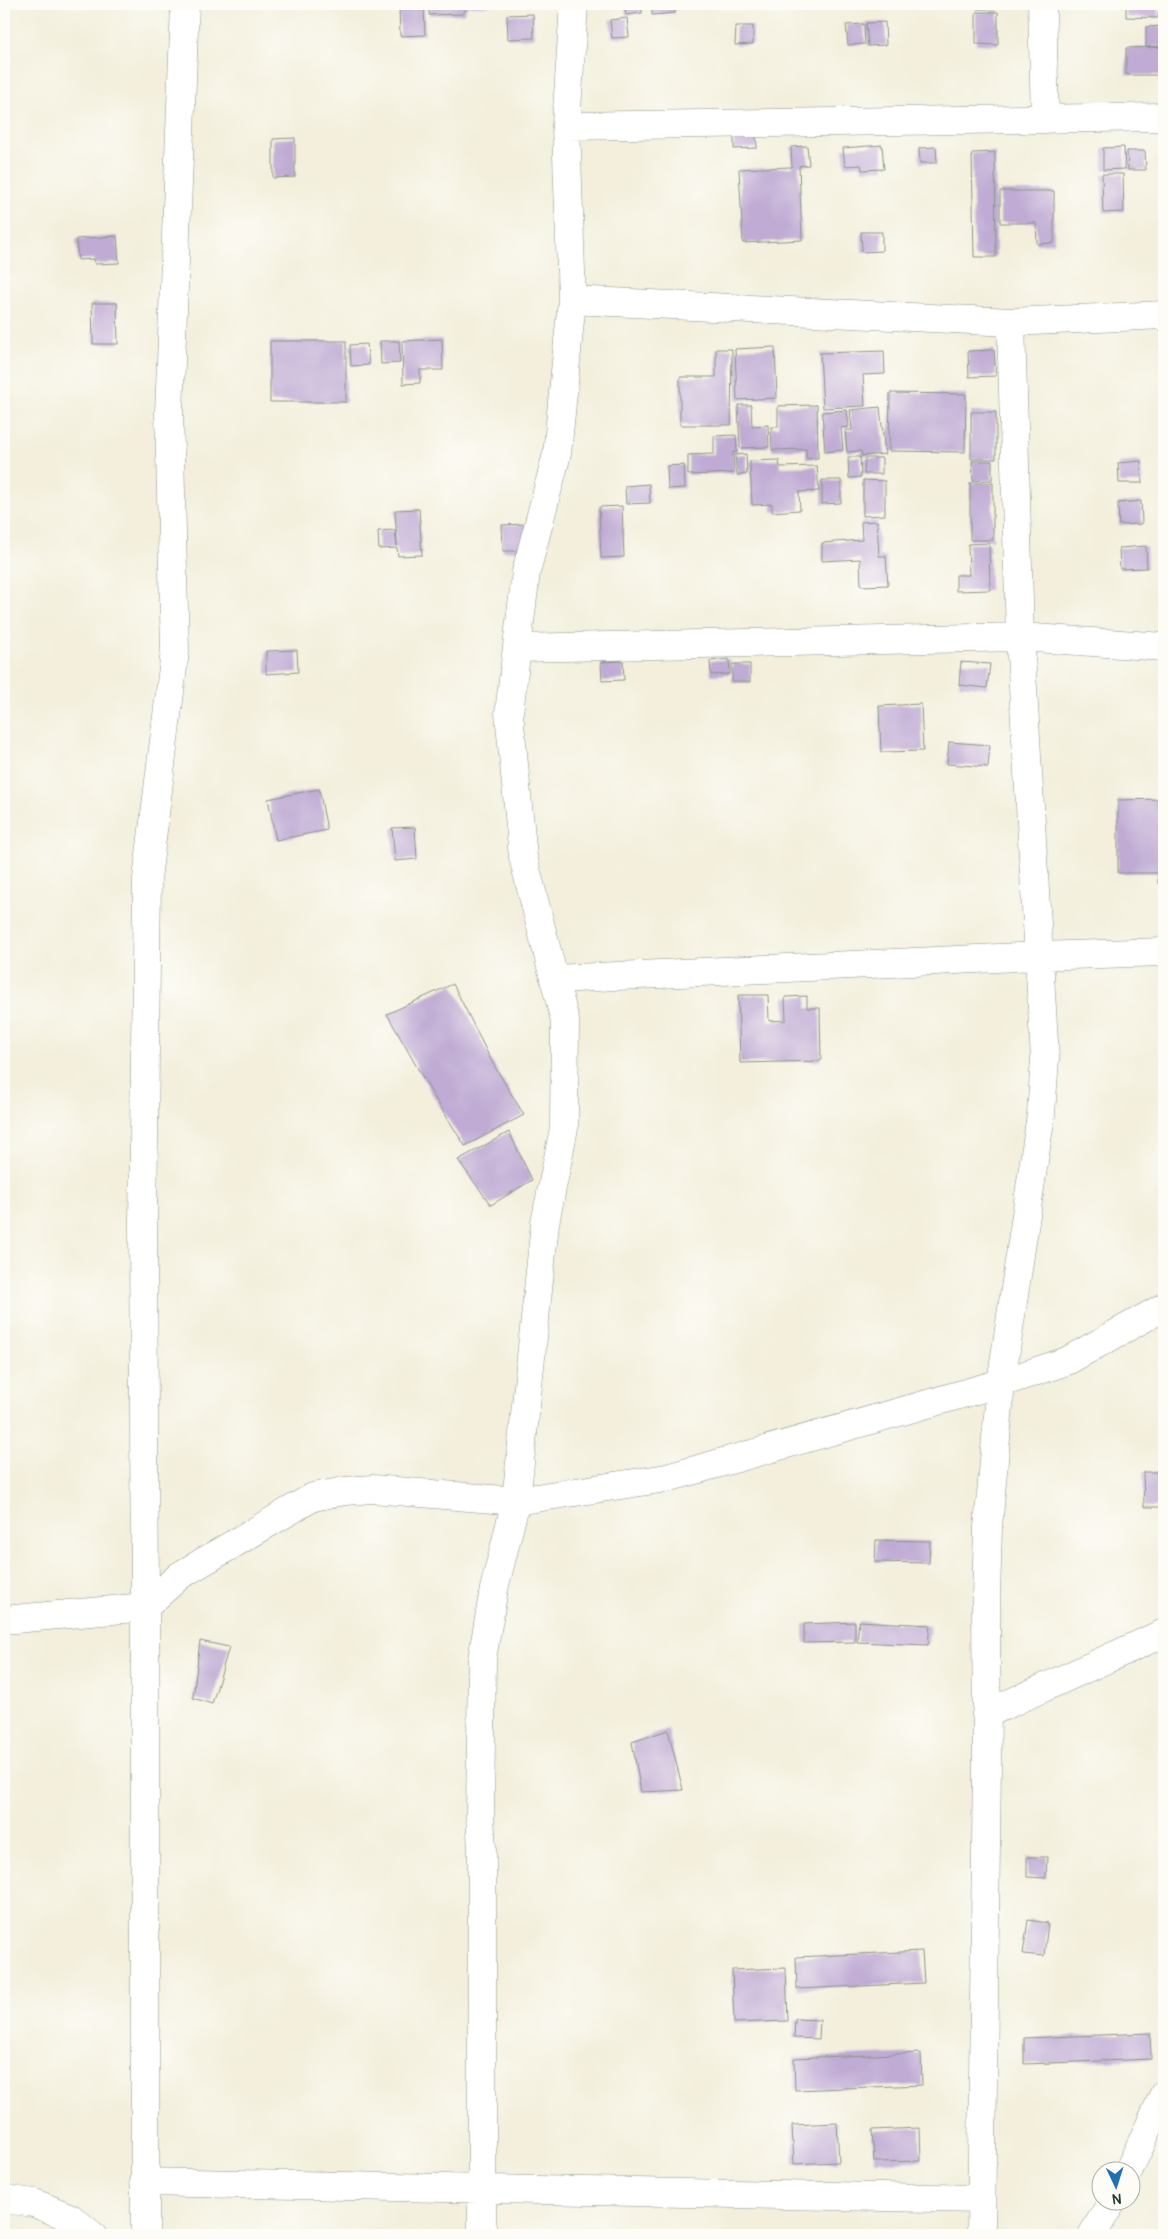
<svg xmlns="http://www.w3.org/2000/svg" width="1168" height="2239" font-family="Pangolin,sans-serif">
<rect width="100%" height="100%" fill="#fdfcf7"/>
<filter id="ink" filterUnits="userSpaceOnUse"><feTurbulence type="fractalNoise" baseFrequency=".02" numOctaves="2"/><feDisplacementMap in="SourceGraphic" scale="10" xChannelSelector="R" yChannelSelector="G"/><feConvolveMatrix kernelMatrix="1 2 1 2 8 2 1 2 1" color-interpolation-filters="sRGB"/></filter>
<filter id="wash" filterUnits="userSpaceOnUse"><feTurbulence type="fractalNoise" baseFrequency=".0096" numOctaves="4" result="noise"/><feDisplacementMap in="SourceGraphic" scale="20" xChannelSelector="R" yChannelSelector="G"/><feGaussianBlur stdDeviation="1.12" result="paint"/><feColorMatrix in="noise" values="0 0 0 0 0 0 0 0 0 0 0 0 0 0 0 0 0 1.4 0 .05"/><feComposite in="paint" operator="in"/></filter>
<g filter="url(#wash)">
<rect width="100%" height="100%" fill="#f3efdc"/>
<g id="blocks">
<path fill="#c0abd4" d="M399,4H424L425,35L400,36Z
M429,4H492L490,6H468L463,14L429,15Z
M624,4H642V13L626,15Z
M652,4H675V13L652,15Z
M977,4H997V9H977Z
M1126,4H1159L1158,18L1126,17Z
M976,12H998V45L976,44Z
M533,14L534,38L508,39L507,15Z
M627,18L629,37L612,38L610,20Z
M885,22L886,45L868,46L866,23Z
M864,24L865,44L848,45L846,25Z
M736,26H753V44L735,45Z
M1164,26V46L1146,47V27Z
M1164,47V75H1126V48Z
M734,135H756L757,148L734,149Z
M295,138V177L273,178V139Z
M882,145L884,169L862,170L861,165L845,166L843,148Z
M807,146L809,165L799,166L802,240L743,243L739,169L792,167L791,147Z
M936,147L937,163H920L919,148Z
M1124,147L1125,169L1103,170V148Z
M1127,151H1145L1146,170H1128Z
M995,152L996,257H974L972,153Z
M1102,174H1123L1124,212L1103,213Z
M1000,191H1054V243L1037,244L1036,223H1000Z
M861,232H882V251L862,252Z
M117,236L119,263L95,264L94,259L78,260L76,239Z
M92,303H117L118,344H93Z
M442,339L443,370H420V383L403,384L402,341Z
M270,341H346V402H270Z
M380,341H399L400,363L381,364Z
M367,344L369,365L351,366L350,345Z
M775,347L777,398L737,400L735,349Z
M716,349H732L731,425H680V377H716Z
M994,350L996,376L969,377L968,351Z
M884,351L885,374L863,375L865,406L823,408L820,353Z
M890,393L966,394L965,452L889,451Z
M738,405H751L752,426L768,425L769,447L740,448Z
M817,405L818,458L806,459V449L772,450L771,427H778V406Z
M880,407L885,454L862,456L861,451L847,452L845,430H852L850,410Z
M847,410L849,427L841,428L843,450L825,452L822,412Z
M971,412H996V459H971Z
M736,435L737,452H733L734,473L688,475V455L714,454V436Z
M746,454L747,474L737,475L735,455Z
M848,457H860L861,477L849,478Z
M865,458H882V474H864Z
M779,460L780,467L817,466L819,491L799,492L800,510L772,512V504L752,505L750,461Z
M972,461H992V480L973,481Z
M1141,461L1142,483H1119L1118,463Z
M684,465L685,488L668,489L667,466Z
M822,480H841V503L822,504Z
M863,480L885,481V515L863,516Z
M970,483H993V540H970Z
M649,484L650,503L626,504L625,486Z
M1141,501L1142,524L1119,525L1118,503Z
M622,506L624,557L601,558L599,507Z
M419,509L422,555L398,556L397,548L379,549L378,531L395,530L397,546L395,510Z
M877,521L879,556H886L888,585L861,586L860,559L822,561V543L862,540L861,522Z
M528,524V551H503L502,525Z
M989,543L990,590L956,591V575H969L968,544Z
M1146,546L1147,568L1120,569L1119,548Z
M297,650L298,672L266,674V651Z
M729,659L730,674L711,675L710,661Z
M623,661L624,680L602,681L601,662Z
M961,662L990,664L987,688L959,685Z
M732,664H750V682H732Z
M921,704L923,751L881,752L879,706Z
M949,742L990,745L988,767L947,764Z
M319,789L327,830L276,840L268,799Z
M1164,799V884H1158V873H1118V800Z
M415,827L417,859L395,861L392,828Z
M453,984L492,1062L524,1115L465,1146L431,1092L387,1014Z
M738,995H768L769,1021L786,1020L785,997L807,996V1008H820L821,1061L740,1063Z
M509,1132L532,1180L491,1205L458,1160Z
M1143,1472H1161V1507H1144Z
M876,1540L930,1541L929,1563L875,1562Z
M859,1621L930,1625L928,1645L857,1642Z
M855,1622V1642L804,1643V1624Z
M200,1641L229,1647L212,1704L193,1698Z
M668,1730L683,1790L641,1792L632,1742Z
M1027,1857H1047L1046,1878L1027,1877Z
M1028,1920L1048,1923L1044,1956L1023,1954Z
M922,1951L924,1983L797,1989L796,1957Z
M786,1968L788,2021L734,2023L732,1970Z
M795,2019L820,2020L819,2039L794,2038Z
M1150,2033L1151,2059L1024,2064V2038Z
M921,2053L922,2085L795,2090L794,2058Z
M837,2123L839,2162L794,2164L792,2125Z
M920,2128L921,2161L874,2162L872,2130Z"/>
</g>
</g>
<g filter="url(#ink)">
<use href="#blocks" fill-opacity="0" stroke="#899688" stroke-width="1"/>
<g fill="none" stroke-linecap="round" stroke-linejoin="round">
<g stroke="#899688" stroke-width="29">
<path id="minor" d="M1042,4L1045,119
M566,126L1164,117
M572,300L1011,322L1164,315
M517,648L1020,637L1164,647
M554,979L1038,956L1164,952
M4,1620L145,1607L179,1576L313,1497L345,1491L373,1489L516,1501L667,1478L1001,1383L1067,1361L1164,1307
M986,1714L1164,1633
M1128,2172L1164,2094
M144,2182L982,2199
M4,2199L34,2203L71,2218L92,2235
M145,2235V1607L143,1225L147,879L175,651L169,413L185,4
M482,2235V1850L480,1815L482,1659L494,1589L516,1501L545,1223L564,1128L565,1021L523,857L509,713L526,572L557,454L572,300L566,126L574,4
M981,2235L987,1766L986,1598L988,1527L1001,1383L1041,1114L1045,1059L1020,637L1011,322
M1092,2235L1112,2202"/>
</g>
<use href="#minor" stroke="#fff" stroke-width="28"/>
</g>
</g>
<rect width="1168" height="2239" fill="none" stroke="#fdfcf7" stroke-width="20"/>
<g transform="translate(1116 2186) rotate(176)"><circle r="24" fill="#fdfcf7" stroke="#a4b0a9"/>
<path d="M0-4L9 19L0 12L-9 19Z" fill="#1f6fb2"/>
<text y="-8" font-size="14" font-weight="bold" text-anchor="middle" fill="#1f3d34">N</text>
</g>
</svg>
